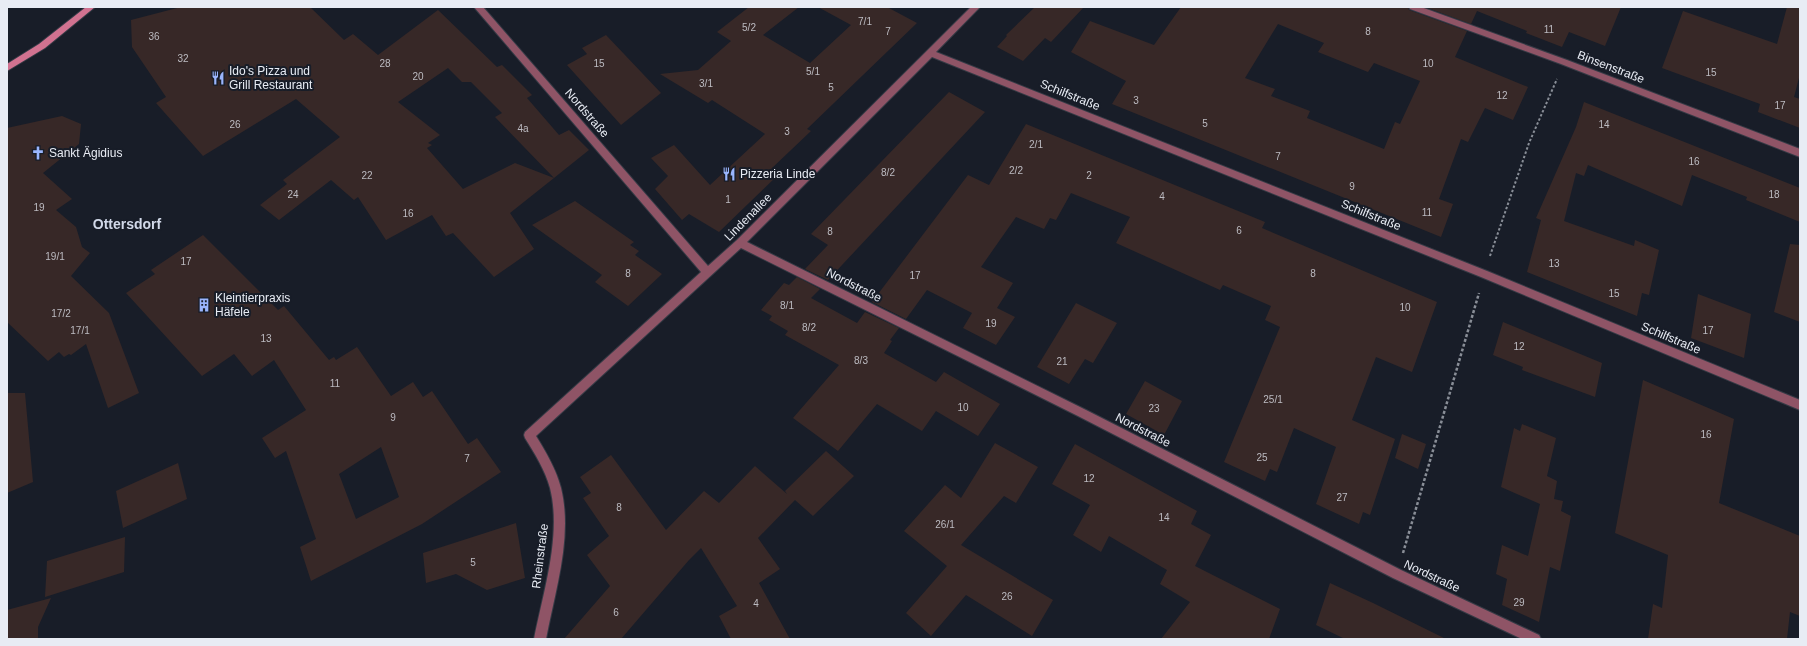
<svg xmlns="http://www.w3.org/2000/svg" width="1807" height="646" font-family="Arial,sans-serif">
<rect width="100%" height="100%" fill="#181d28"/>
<path fill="#372827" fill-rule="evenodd" d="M181,7H310L344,40L353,34L378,55L438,10L497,67L502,65L532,95L527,98L559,135L569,130L589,150L554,178L495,117L502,113L471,82H462L448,68L398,102L440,135L428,143L432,145L427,148L463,189L515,163L554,178L510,213L534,249L494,277L453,233L446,236L432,215L386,240L358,197L354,200L331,180L279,220L260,205L287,184L283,180L340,137L296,99L203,156L156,103L166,97L132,47L131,20Z
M749,7H799L763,35L810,63L851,25L818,7H887L917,23L807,129L811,131L771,169L779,174L719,232L689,214L682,220L655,189L668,176L651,158L674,145L710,185L765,134L712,100L708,103L660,74L698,70L731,41L717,32Z
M1035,7H1084L1051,42L1045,38L1023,61L997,47L1007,36L1006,35Z
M1181,7H1408L1409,10L1467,31L1455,57L1528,87L1513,120L1485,108L1468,142L1461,139L1439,199L1453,204L1441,237L1112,104L1126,81L1071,52L1090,21L1154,45ZM1278,24L1324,43L1318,52L1368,72L1374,63L1420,81L1400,124L1395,122L1384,149L1307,118L1310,111L1271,96L1275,89L1245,78Z
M1425,7H1621L1605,46L1569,32L1562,47L1526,33L1527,31L1477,11L1471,24Z
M1787,7H1800V74L1794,97L1800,99V128L1758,112L1760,104L1662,68L1683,11L1777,44Z
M606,35L661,93L621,125L567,65L587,54L582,48Z
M949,92L985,112L828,280L805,269L828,245L811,234Z
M1584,102L1800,188V222L1746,200L1747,197L1692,175L1682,206L1588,165L1584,176L1576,173L1564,221L1634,246L1635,240L1659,250L1649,295L1642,293L1637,316L1527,272L1541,220L1536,218L1576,127Z
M62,116L81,124L79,144L43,173L72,199L56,210L76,227L82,247L90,253L71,276L109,313L139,393L108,408L86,344L71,355L69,354L64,357L59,352L48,361L7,322V128Z
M1026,124L1265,222L1262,228L1437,302L1412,372L1376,357L1352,420L1395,439L1370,515L1363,512L1359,524L1316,504L1336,447L1294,428L1277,472L1270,469L1265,481L1224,462L1280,327L1265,320L1271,306L1223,285L1220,290L1116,243L1130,217L1071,193L1056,220L1050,218L1044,229L1016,217L981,267L1013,283L997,308L1015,317L996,345L963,328L972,313L927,290L906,319L872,302L968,175L989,185Z
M575,201L634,242L630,245L639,251L635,255L662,274L628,306L595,282L602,275L532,225Z
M203,235L278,310L284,306L329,360L334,357L336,360L357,347L391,396L413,382L423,397L432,391L468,444L477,438L501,472L422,524L311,581L300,547L316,539L286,451L275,458L262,438L306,410L274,360L252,376L234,354L202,376L126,293L155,274L151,270ZM381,447L399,497L356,519L339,474Z
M1790,244L1800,245V322L1774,312Z
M797,277L820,289L811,298L857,323L865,312L899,328L890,340L892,341L884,353L936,382L944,372L1000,404L978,436L936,411L922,431L877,404L838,451L793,418L839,365L785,335L788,331L769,320L772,316L761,310L784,283L789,285Z
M1698,294L1751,314L1744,358L1691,338Z
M1076,303L1117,323L1093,363L1085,359L1069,384L1037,367Z
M1503,322L1602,363L1595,397L1522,370L1523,367L1493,355Z
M1643,380L1734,419L1719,503L1800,536V616L1790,612L1787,639H1648L1653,604L1662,608L1668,555L1615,533Z
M1145,381L1182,401L1164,435L1126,414Z
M7,393H25L33,482L7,493Z
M1522,424L1556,438L1547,476L1557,481L1554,499L1563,501L1561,511L1571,516L1560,571L1550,567L1539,622L1502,605L1507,579L1496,574L1502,545L1528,556L1540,504L1501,487L1514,428L1520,431Z
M1402,434L1426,444L1418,469L1395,458Z
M995,443L1038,467L1016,503L1004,496L961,545L1053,600L1032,636L966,595L931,636L906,613L947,566L904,531L945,485L961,498Z
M1075,444L1197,511L1191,524L1211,535L1195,566L1280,609L1269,639H1161L1190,602L1160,584L1167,570L1109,536L1101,552L1073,535L1090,505L1052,484Z
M826,451L854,476L813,516L795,500L758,538L780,569L759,583L790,639H731L719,616L737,606L701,548L689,560L621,639H564L610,586L587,555L609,536L583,498L591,493L580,477L611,455L666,530L704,491L719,503L755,466L787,494L785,491Z
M178,463L187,499L123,528L116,491Z
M516,523L525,578L487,590L456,574L426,583L423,553Z
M125,537L124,572L45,597L47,561Z
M1330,583L1373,603L1446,639H1345L1316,625Z
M51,598L38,627V639H7V610Z"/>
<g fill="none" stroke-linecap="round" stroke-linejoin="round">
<g stroke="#353a45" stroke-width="2">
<path id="street" d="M474,7H483L708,266L737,240L971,7H980L936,52L1487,271L1800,400V410L1481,277L932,57L747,242L1086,410L1401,570L1539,635L1541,639H1522L1393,578L1078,416L741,248L536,436C546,452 556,469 561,488C573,537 555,591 546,639H534C543,593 562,535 550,488C545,470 535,454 525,438L524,435L525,432L701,272Z
M1409,7H1421L1567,60L1800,149V157L1561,64L1410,9Z"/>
</g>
<g stroke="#353a45" stroke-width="2">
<path id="secondary" d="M86,7H95L45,48L7,71V64L39,44Z"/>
</g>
<path stroke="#898e97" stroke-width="2" stroke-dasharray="2.5 2" stroke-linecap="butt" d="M1490,256L1529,143L1557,79"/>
<path stroke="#898e97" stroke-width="2.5" stroke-dasharray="3 2" stroke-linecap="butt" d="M1403,553L1479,293"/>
<use href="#street" fill="#8f5466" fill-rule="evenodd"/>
<use href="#secondary" fill="#d17290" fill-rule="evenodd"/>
</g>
<defs>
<g id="restaurant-bare" transform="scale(1.08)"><path d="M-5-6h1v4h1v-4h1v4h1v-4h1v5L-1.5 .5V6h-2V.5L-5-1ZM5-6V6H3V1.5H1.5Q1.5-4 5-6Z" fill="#9ab5fd" stroke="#181d28" stroke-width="2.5" paint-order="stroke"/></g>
<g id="church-bare" transform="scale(1.08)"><path d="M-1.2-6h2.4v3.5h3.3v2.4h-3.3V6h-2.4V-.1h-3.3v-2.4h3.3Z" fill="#9ab5fd" stroke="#181d28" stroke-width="2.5" paint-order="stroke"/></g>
<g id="building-bare" transform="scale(1.08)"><path d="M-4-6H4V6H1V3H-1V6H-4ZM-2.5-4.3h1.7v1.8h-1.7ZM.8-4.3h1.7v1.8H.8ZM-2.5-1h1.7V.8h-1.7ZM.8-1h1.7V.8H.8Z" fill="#9ab5fd" stroke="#181d28" stroke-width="2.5" paint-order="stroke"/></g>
</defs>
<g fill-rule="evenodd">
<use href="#restaurant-bare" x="218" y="78"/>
<use href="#church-bare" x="38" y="153"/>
<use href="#restaurant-bare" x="729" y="174"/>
<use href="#building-bare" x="204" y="305"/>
</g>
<g text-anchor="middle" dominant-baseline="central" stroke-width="4" stroke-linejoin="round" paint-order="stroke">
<g font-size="10" fill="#bcbbc1">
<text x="865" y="21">7/1</text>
<text x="749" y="27">5/2</text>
<text x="1549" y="29">11</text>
<text x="888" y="31">7</text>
<text x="1368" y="31">8</text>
<text x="154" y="36">36</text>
<text x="183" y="58">32</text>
<text x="385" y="63">28</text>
<text x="599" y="63">15</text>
<text x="1428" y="63">10</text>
<text x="813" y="71">5/1</text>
<text x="1711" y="72">15</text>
<text x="418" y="76">20</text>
<text x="706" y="83">3/1</text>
<text x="831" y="87">5</text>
<text x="1502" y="95">12</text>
<text x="1136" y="100">3</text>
<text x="1780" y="105">17</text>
<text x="1205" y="123">5</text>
<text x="235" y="124">26</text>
<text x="1604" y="124">14</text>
<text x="523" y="128">4a</text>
<text x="787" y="131">3</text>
<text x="1036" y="144">2/1</text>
<text x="1278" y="156">7</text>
<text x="1694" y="161">16</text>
<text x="1016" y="170">2/2</text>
<text x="888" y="172">8/2</text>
<text x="367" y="175">22</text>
<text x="1089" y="175">2</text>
<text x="1352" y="186">9</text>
<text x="293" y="194">24</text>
<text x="1774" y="194">18</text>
<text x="1162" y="196">4</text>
<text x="728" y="199">1</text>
<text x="39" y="207">19</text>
<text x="1427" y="212">11</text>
<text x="408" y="213">16</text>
<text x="1239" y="230">6</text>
<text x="830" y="231">8</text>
<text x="55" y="256">19/1</text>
<text x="186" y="261">17</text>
<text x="1554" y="263">13</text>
<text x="628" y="273">8</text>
<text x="1313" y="273">8</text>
<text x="915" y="275">17</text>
<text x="1614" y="293">15</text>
<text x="787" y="305">8/1</text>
<text x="1405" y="307">10</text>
<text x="61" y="313">17/2</text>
<text x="991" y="323">19</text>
<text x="809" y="327">8/2</text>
<text x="80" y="330">17/1</text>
<text x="1708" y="330">17</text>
<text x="266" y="338">13</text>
<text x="1519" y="346">12</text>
<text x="861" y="360">8/3</text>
<text x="1062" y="361">21</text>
<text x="335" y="383">11</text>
<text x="1273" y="399">25/1</text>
<text x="963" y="407">10</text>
<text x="1154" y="408">23</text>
<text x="393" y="417">9</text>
<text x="1706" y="434">16</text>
<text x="1262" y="457">25</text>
<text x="467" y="458">7</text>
<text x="1089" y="478">12</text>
<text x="1342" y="497">27</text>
<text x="619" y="507">8</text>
<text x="1164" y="517">14</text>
<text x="945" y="524">26/1</text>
<text x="473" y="562">5</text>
<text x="1007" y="596">26</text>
<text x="1519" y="602">29</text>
<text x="756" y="603">4</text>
<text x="616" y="612">6</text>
</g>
<g font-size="12" fill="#e8ecf4" stroke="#181d28">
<text transform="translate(1611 67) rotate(21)">Binsenstraße</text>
<text transform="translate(1070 95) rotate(22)">Schilfstraße</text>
<text transform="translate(587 113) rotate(49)">Nordstraße</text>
<text transform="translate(1371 215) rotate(22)">Schilfstraße</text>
<text transform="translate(748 217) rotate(-45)">Lindenallee</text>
<text transform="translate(854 285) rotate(27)">Nordstraße</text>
<text transform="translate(1671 338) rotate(23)">Schilfstraße</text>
<text transform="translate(1143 430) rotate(27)">Nordstraße</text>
<text transform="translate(540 556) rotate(-83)">Rheinstraße</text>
<text transform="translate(1432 576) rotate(25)">Nordstraße</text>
</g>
<g font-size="12" fill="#e8ecf4" stroke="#181d28" text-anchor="start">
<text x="229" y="71">Ido's Pizza und<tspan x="229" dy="14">Grill Restaurant</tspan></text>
<text x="49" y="153">Sankt Ägidius</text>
<text x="740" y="174">Pizzeria Linde</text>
<text x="215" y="298">Kleintierpraxis<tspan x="215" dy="14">Häfele</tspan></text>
</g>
<g font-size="14" font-weight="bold" fill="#d2d9e9" stroke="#181d28">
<text x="127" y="224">Ottersdorf</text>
</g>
</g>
<rect width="1807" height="646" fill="none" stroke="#e8ecf4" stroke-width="16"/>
</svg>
